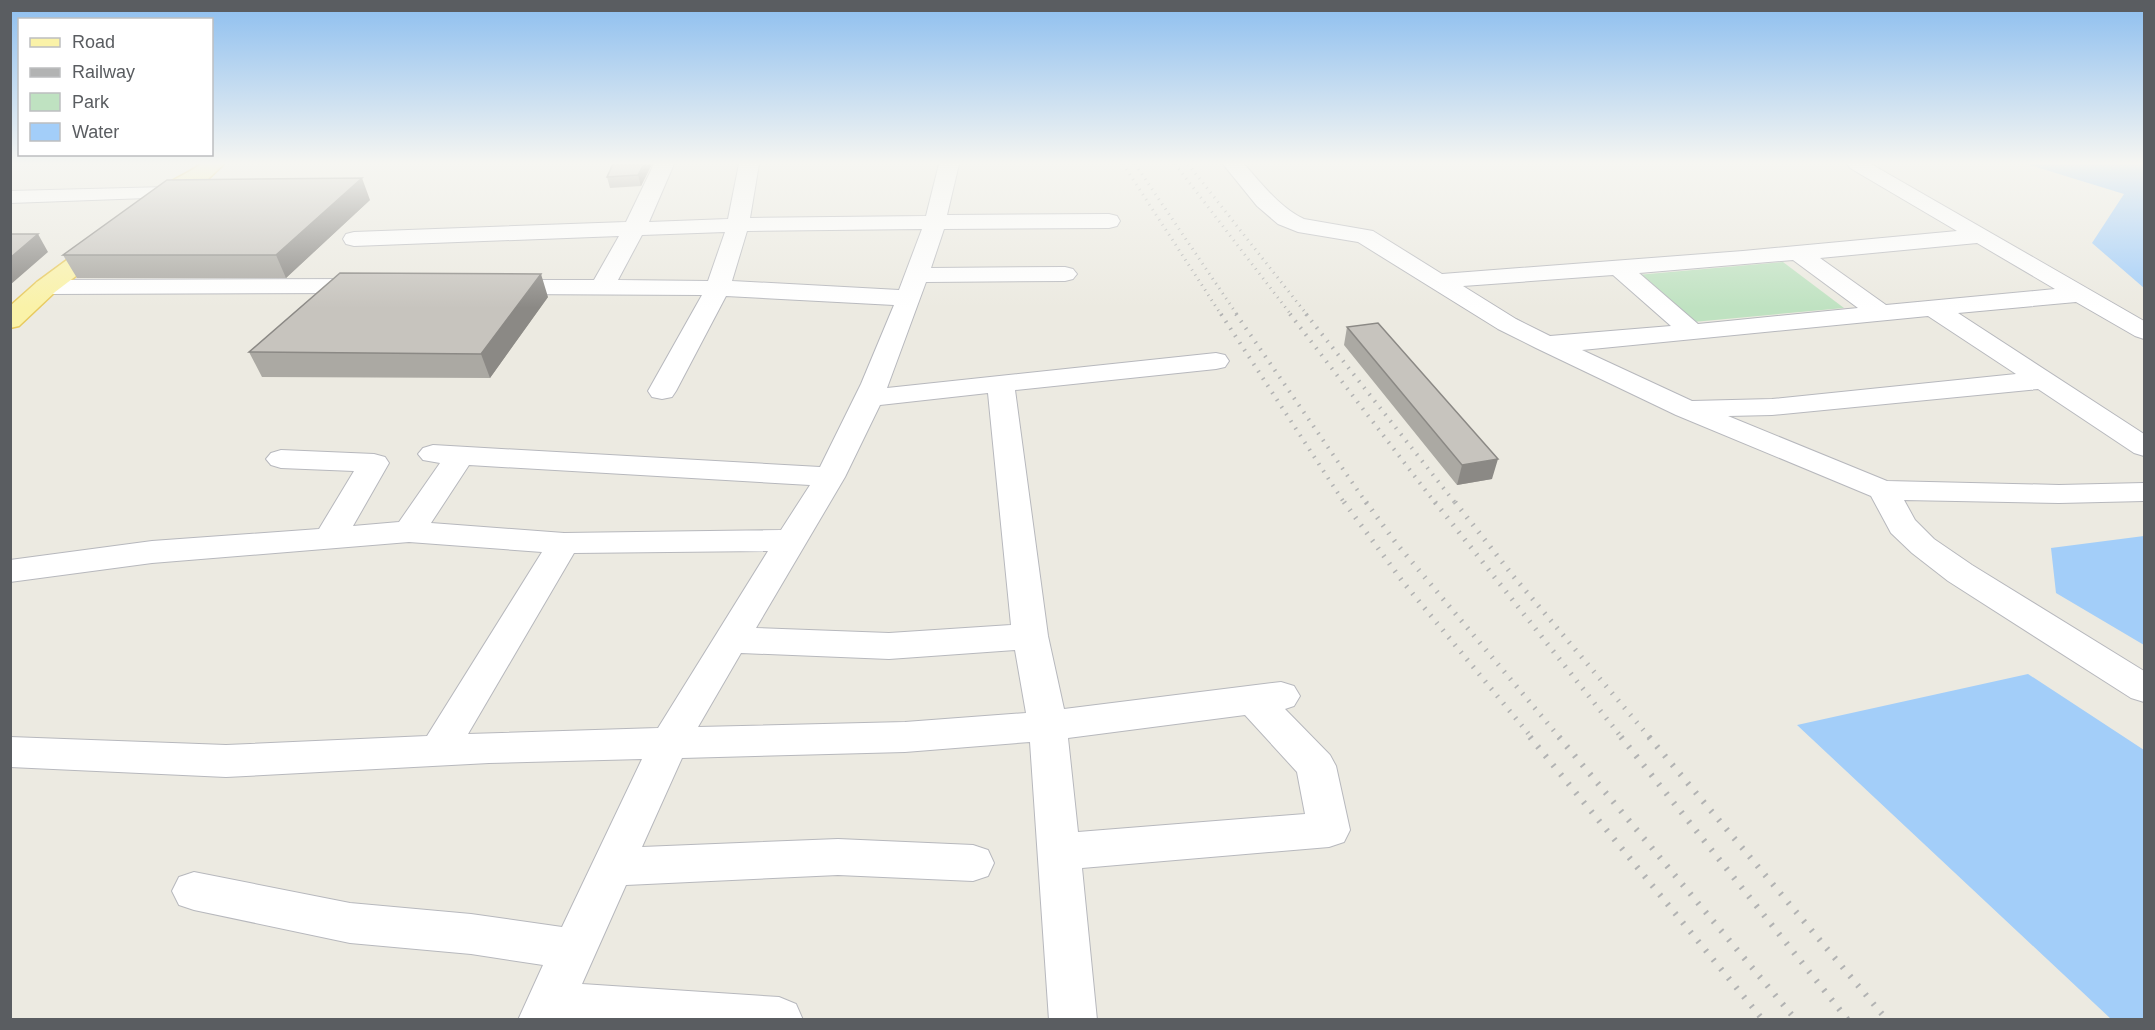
<svg xmlns="http://www.w3.org/2000/svg" width="2155" height="1030" font-family="Helvetica,sans-serif">
<rect width="100%" height="100%" fill="#eceae1"/>
<path fill="#bfe2c1" d="M1783,262L1844,308L1693,322L1637,275Z"/>
<path fill="#a3cef9" d="M2026,164H2144V288L2092,243L2124,194Z
M2144,536V645L2056,593L2051,548Z
M2028,674L2144,750V1019H2111L1797,725Z"/>
<g fill="none" stroke-linecap="round" stroke-linejoin="round">
<g stroke="#b7b8bd" stroke-width="2">
<path id="minor" d="M654,164H674L649,222L728,219L739,164H759L750,218L926,216L939,164H959L947,215L1109,214L1117,216L1120,221L1117,226L1109,228L944,229L931,268L1065,267L1073,269L1077,274L1073,279L1065,281L926,282L887,388L1216,353L1225,355L1229,361L1225,367L1216,369L1015,390L1048,636L1064,709L1281,682L1294,686L1300,696L1294,706L1285,709L1330,755L1336,766L1350,830L1344,842L1329,847L1082,868L1097,1020H1049L1030,742L905,752L682,758L642,847L838,839L973,845L988,850L994,863L988,876L973,881L838,875L626,885L582,984L779,997L796,1004L803,1020H518L543,965L471,954L350,943L194,910L179,905L172,891L179,877L194,872L350,903L471,914L562,927L642,759L489,763L226,777L10,767V737L226,745L427,736L542,552L409,542L152,563L10,582V560L152,541L319,529L354,471L281,468L271,465L266,459L271,453L281,450L374,454L385,457L389,463L353,526L399,522L440,463L423,460L418,454L423,448L433,445L820,467L861,384L894,305L726,296L676,391L672,397L662,399L652,397L648,391L702,295L503,294L494,292L491,287L494,282L503,280H594L619,236L354,246L346,244L343,239L346,234L354,232L626,222ZM922,229L899,290L732,281L747,231ZM725,232L708,281L618,280L642,235ZM988,393L1011,625L889,633L756,628L845,477L880,405ZM469,465L810,485L781,530L564,533L431,523ZM768,551L658,728L468,734L574,553ZM1015,650L1026,713L905,722L698,727L741,653L889,659ZM1245,715L1297,772L1305,814L1078,832L1068,738Z
M1223,164H1244C1262,184 1279,207 1304,219L1373,231L1442,274L1743,251L1957,231L1850,168L1847,164H1871L2144,321V339L2135,336L2076,302L1958,313L2144,434V456L2134,453L2038,389L1772,415L1728,416L1887,481L2059,485L2144,483V501L2059,503L1904,500L1915,520L1934,539L1972,565L2144,671V702L2131,698L1948,581L1912,553L1891,533L1871,496L1676,415L1536,348L1498,329L1358,242L1298,232L1278,224L1257,206ZM1977,243L2055,289L1886,305L1820,258ZM1793,260L1858,308L1698,324L1639,273ZM1613,275L1671,326L1550,336L1516,319L1463,286ZM1928,316L2016,374L1772,399L1692,401L1582,350Z
M167,187L174,189L177,193L174,197L10,203V191Z
M369,279L377,281L381,286L377,291L369,293L46,294L37,292L34,287L37,282L46,280Z"/>
</g>
<g stroke="#e8ca5e" stroke-width="3">
<path id="major" d="M201,164H224L205,182L184,191L162,209L154,211L146,209L143,204C157,184 182,178 201,164Z
M106,235L114,237L118,242L114,247L55,292L19,326L10,328V306L37,282L98,237Z"/>
</g>
<use href="#minor" fill="#fff" fill-rule="evenodd"/>
<use href="#major" fill="#faf2a8" fill-rule="evenodd"/>
<path stroke="#b2b3b3" stroke-width="3" stroke-dasharray="1 5" stroke-linecap="butt" d="M1123,164L1222,316
M1135,164L1238,316
M1175,164L1292,316
M1188,164L1308,316"/>
<path stroke="#b2b3b3" stroke-width="4" stroke-dasharray="1.5 7" stroke-linecap="butt" d="M1221,314L1345,504
M1236,314L1367,504
M1290,314L1436,504
M1306,314L1456,504"/>
<path stroke="#b2b3b3" stroke-width="5" stroke-dasharray="1.5 8" stroke-linecap="butt" d="M1344,502L1403,582L1532,738
M1366,502L1396,543L1560,738
M1435,502L1622,738
M1455,502L1514,577L1650,738"/>
<path stroke="#b2b3b3" stroke-width="6" stroke-dasharray="2 10" stroke-linecap="butt" d="M1530,737L1763,1020
M1559,737L1796,1020
M1621,737L1848,1020
M1649,737L1887,1020"/>
</g>
<path fill="#aba9a3" d="M613,164H652L641,186L610,188L607,177Z
M370,200L286,278H77L63,255Z
M548,297L490,378L262,377L249,352Z
M1347,327L1492,479L1457,485L1344,345Z"/>
<path fill="#8b8985" d="M644,164H652L641,186L638,175Z
M362,178L370,200L286,278L276,255Z
M38,234L48,252L10,285V258Z
M541,274L548,297L490,378L481,354Z
M1498,459L1492,479L1457,485L1462,465Z"/>
<path fill="#c7c4be" stroke="#8b8985" stroke-width="1.5" d="M613,164H644L638,175L607,177Z
M362,178L276,255H63L167,180Z
M10,234H38L10,258Z
M340,273L541,274L481,354L249,352Z
M1378,323L1498,459L1462,465L1347,327Z"/>
<linearGradient id="sky" x2="0" y2="1"><stop stop-color="#8cbeef"/><stop offset="0.53" stop-color="#f6f6f2"/><stop offset="1" stop-color="#f6f6f2" stop-opacity="0"/></linearGradient>
<rect width="2155" height="308" fill="url(#sky)"/>
<rect width="2155" height="1030" fill="none" stroke="#5a5d61" stroke-width="24"/>
<rect x="18" y="18" width="195" height="138" fill="#ffffff" stroke="#bdbec0" stroke-width="1.5"/>
<rect x="30" y="38" width="30" height="9" fill="#faf2a8" stroke="#bdbec0" stroke-width="1.5"/>
<text x="72" y="48" font-size="18" fill="#5a5d61">Road</text>
<rect x="30" y="68" width="30" height="9" fill="#b2b3b3" stroke="#bdbec0" stroke-width="1.5"/>
<text x="72" y="78" font-size="18" fill="#5a5d61">Railway</text>
<rect x="30" y="93" width="30" height="18" fill="#bfe2c1" stroke="#bdbec0" stroke-width="1.5"/>
<text x="72" y="108" font-size="18" fill="#5a5d61">Park</text>
<rect x="30" y="123" width="30" height="18" fill="#a3cef9" stroke="#bdbec0" stroke-width="1.5"/>
<text x="72" y="138" font-size="18" fill="#5a5d61">Water</text>
</svg>
